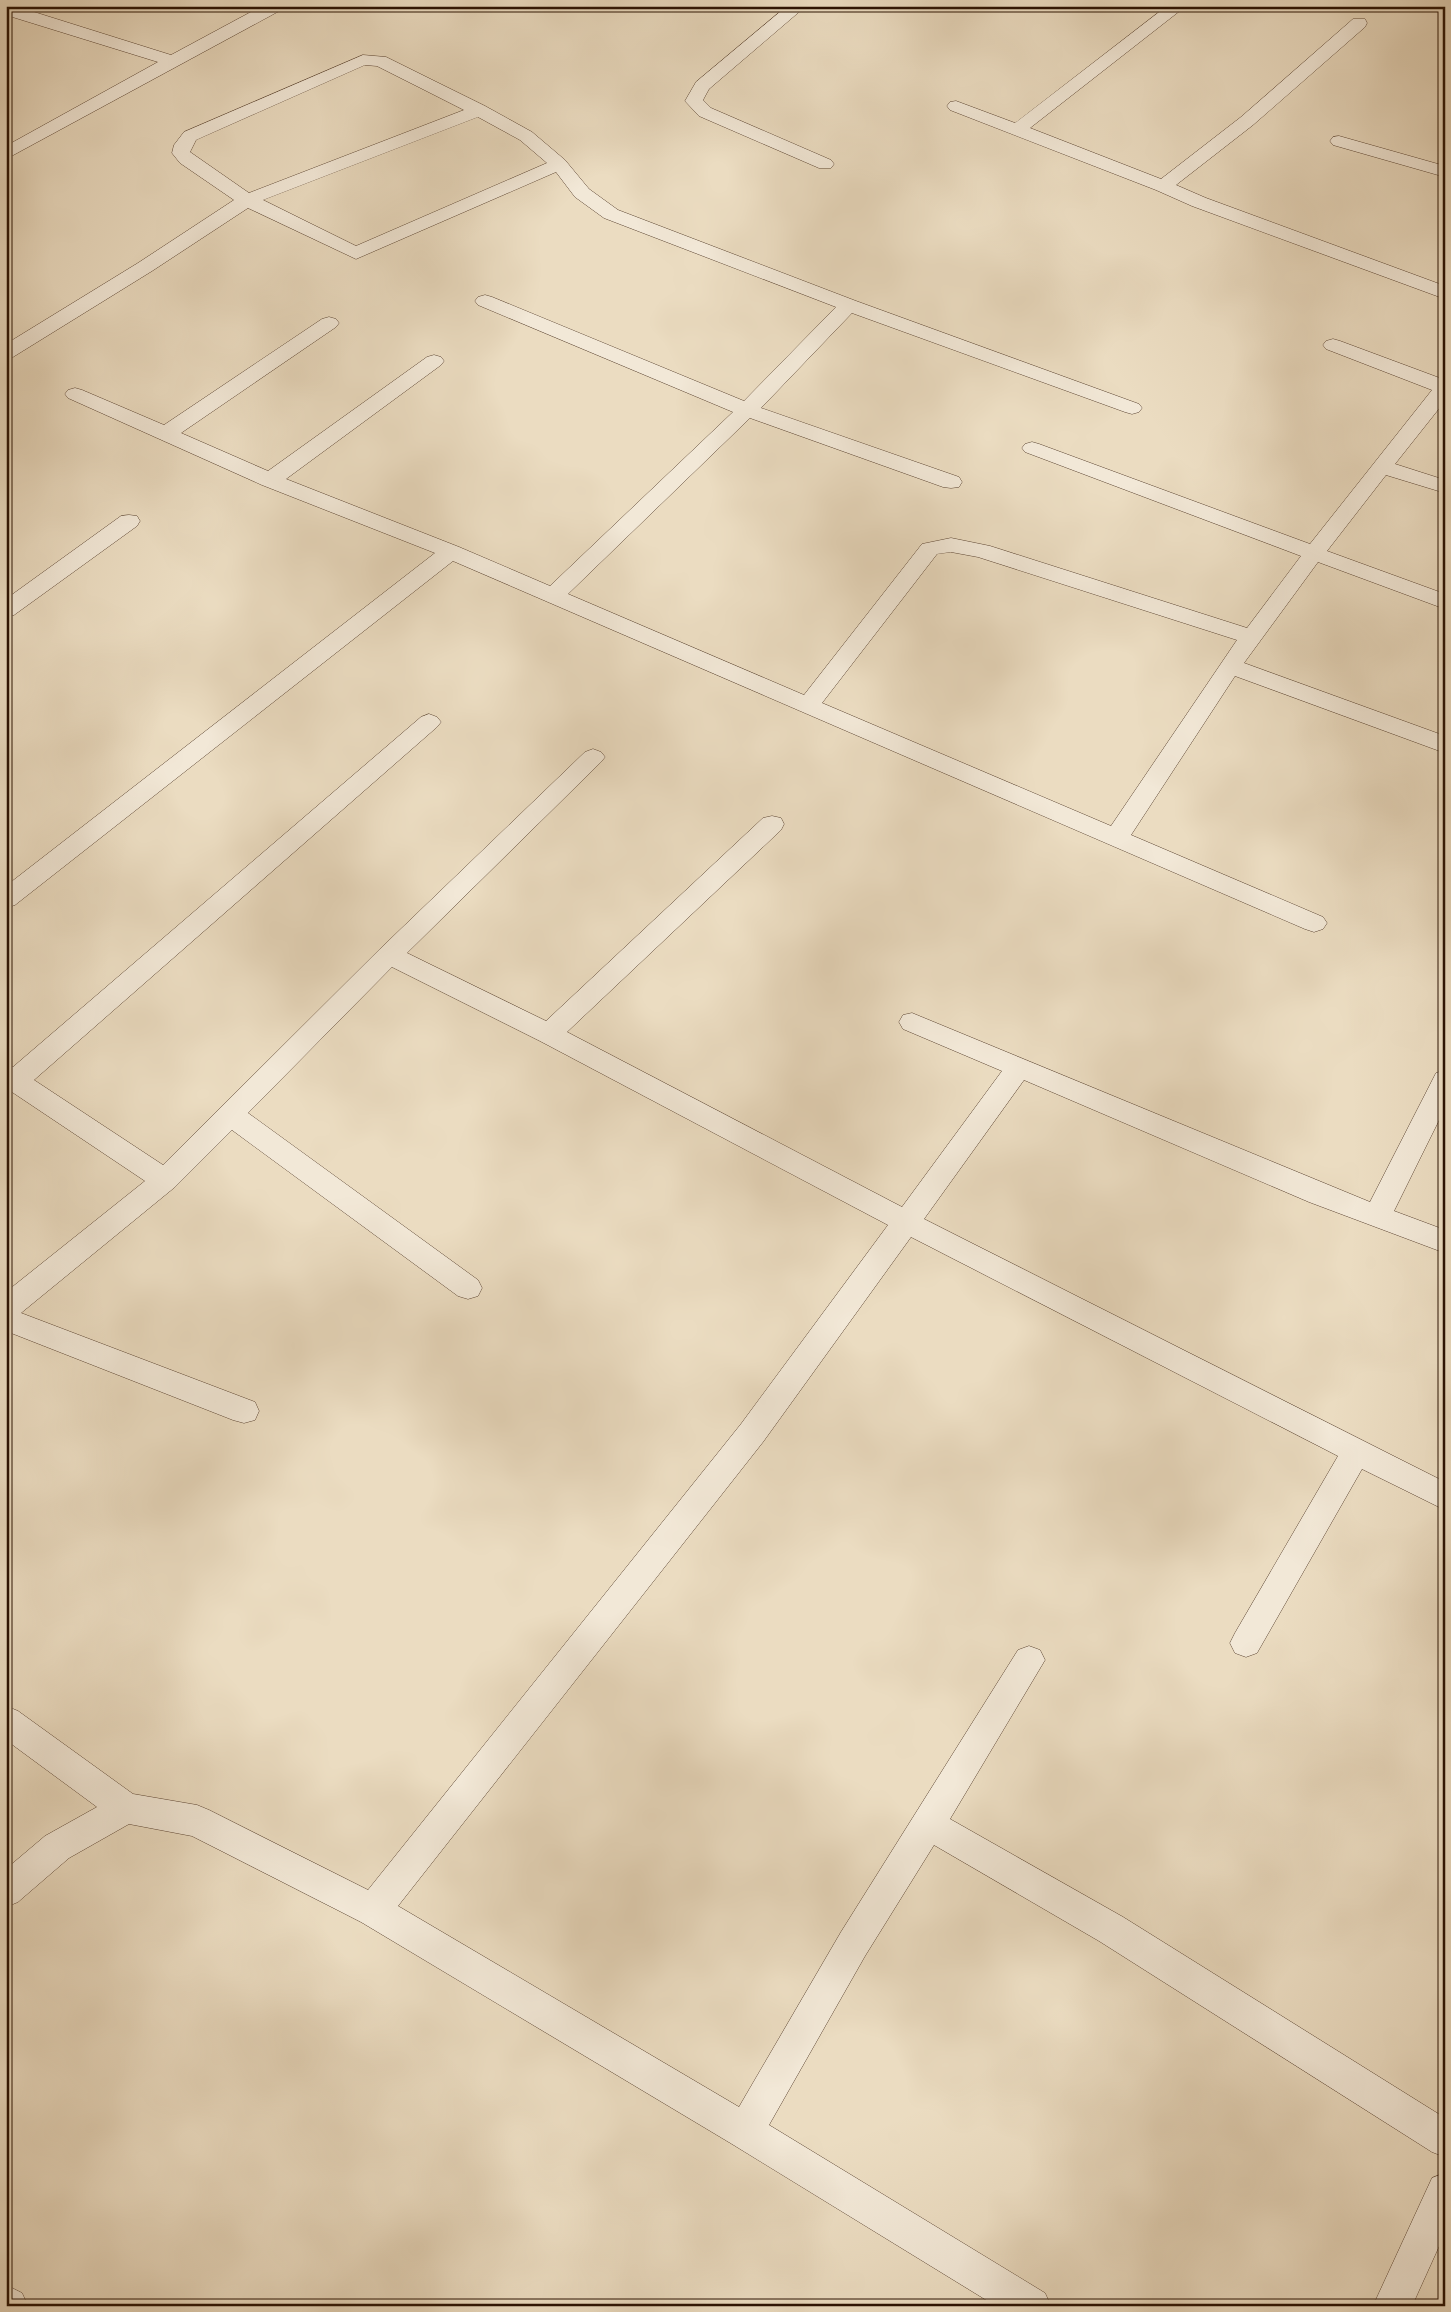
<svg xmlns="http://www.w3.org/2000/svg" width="1451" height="2312" font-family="'Old Standard TT',serif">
<rect width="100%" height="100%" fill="#ebdcc1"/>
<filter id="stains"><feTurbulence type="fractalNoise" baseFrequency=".004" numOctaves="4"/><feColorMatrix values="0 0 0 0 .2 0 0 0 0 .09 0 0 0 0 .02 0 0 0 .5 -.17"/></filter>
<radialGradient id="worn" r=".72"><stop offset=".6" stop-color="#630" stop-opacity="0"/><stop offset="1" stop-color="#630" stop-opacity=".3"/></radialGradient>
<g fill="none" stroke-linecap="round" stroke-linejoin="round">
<g stroke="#5b4432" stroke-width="1">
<path id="minor" d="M6,6H15L171,55L262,6H283L281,10L6,159V146L158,62L6,15Z
M787,6H806L709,89L703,100L711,108L831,160L834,164L831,168H819L699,116L685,101L696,82Z
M1167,6H1186L1030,128L1161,179L1241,117L1353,19H1365L1367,23L1365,27L1253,125L1176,185L1206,198L1445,286V299L1192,206L1156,190L950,110L947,106L950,102L956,101L1015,123Z
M363,55L386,57L485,106L532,132L565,160L589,189L618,210L856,301L1139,404L1142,408L1139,412L1132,414L1125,412L852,313L761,408L959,477L962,482L959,487L951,488L943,487L750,418L568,594L804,695L922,544L951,538L990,546L1247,628L1301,556L1025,452L1022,448L1025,444L1032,442L1039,444L1310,544L1432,390L1326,349L1323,345L1326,341L1333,339L1340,341L1445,380V401L1395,464L1445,480V493L1386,475L1327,551L1445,594V609L1318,562L1244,663L1445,736V753L1235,676L1131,835L1323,917L1327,923L1323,929L1314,932L1305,929L453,561L15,905L6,908V886L435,553L262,485L68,398L65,394L68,390L75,388L82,390L164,425L322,319L329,317L336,319L339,323L336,327L181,433L268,471L427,357L434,355L441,357L444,361L441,365L286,479L459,547L550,586L733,412L478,305L475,301L478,297L485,295L492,297L744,401L836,307L604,218L575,197L556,172L356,259L248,208L152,271L13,357L6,359V344L138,263L234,200L180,163L172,153L174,145L184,132ZM365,65L377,66L464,110L249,193L190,152L196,140ZM478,117L520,140L547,163L356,246L263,200ZM951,552L978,557L1237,640L1111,826L822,703L937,554Z
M1339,136L1445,166V177L1333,145L1330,141L1333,137Z
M129,515L137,516L140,521L137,526L14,615L6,617V599L121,516Z
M429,714L437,717L441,722L437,727L34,1080L163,1165L380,949L585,752L593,749L601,752L605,757L601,762L407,953L546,1021L763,818L772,816L781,818L784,824L781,830L567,1032L902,1207L1002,1071L903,1029L899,1022L903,1015L912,1013L1370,1202L1436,1073L1445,1070V1108L1394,1211L1445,1230V1253L1309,1202L1024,1080L924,1219L1445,1482V1510L1362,1469L1257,1653L1246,1657L1235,1653L1230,1643L1235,1633L1338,1456L911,1237L763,1442L398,1906L739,2107L841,1932L1018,1650L1029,1646L1040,1650L1045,1660L950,1819L1123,1917L1445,2118V2157L1432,2152L1099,1941L934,1845L865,1956L769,2125L1045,2293L1051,2306H996L732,2144L361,1922L192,1836L129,1824L69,1858L18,1902L6,1907V1869L45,1836L97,1807L6,1740V1706L18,1711L133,1794L197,1805L209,1810L368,1890L741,1424L888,1225L540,1041L392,967L248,1113L478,1280L482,1288L478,1296L468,1299L458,1296L232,1130L175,1187L21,1313L255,1402L259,1411L255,1420L244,1423L233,1420L6,1331V1292L145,1181L6,1088V1065L13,1067L421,717Z
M1445,2173V2233L1412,2306H1373L1432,2178Z
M6,2285L22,2293L28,2306H6Z"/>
</g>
<use href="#minor" fill="#f2e8d7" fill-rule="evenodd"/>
</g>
<rect width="1451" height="2312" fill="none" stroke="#ebdcc1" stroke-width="25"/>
<rect x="8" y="8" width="1436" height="2297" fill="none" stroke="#2b1203" stroke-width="2.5"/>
<rect x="12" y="12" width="1426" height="2287" fill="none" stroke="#2b1203"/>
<rect width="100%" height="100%" filter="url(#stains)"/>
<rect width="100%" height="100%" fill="url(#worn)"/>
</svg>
